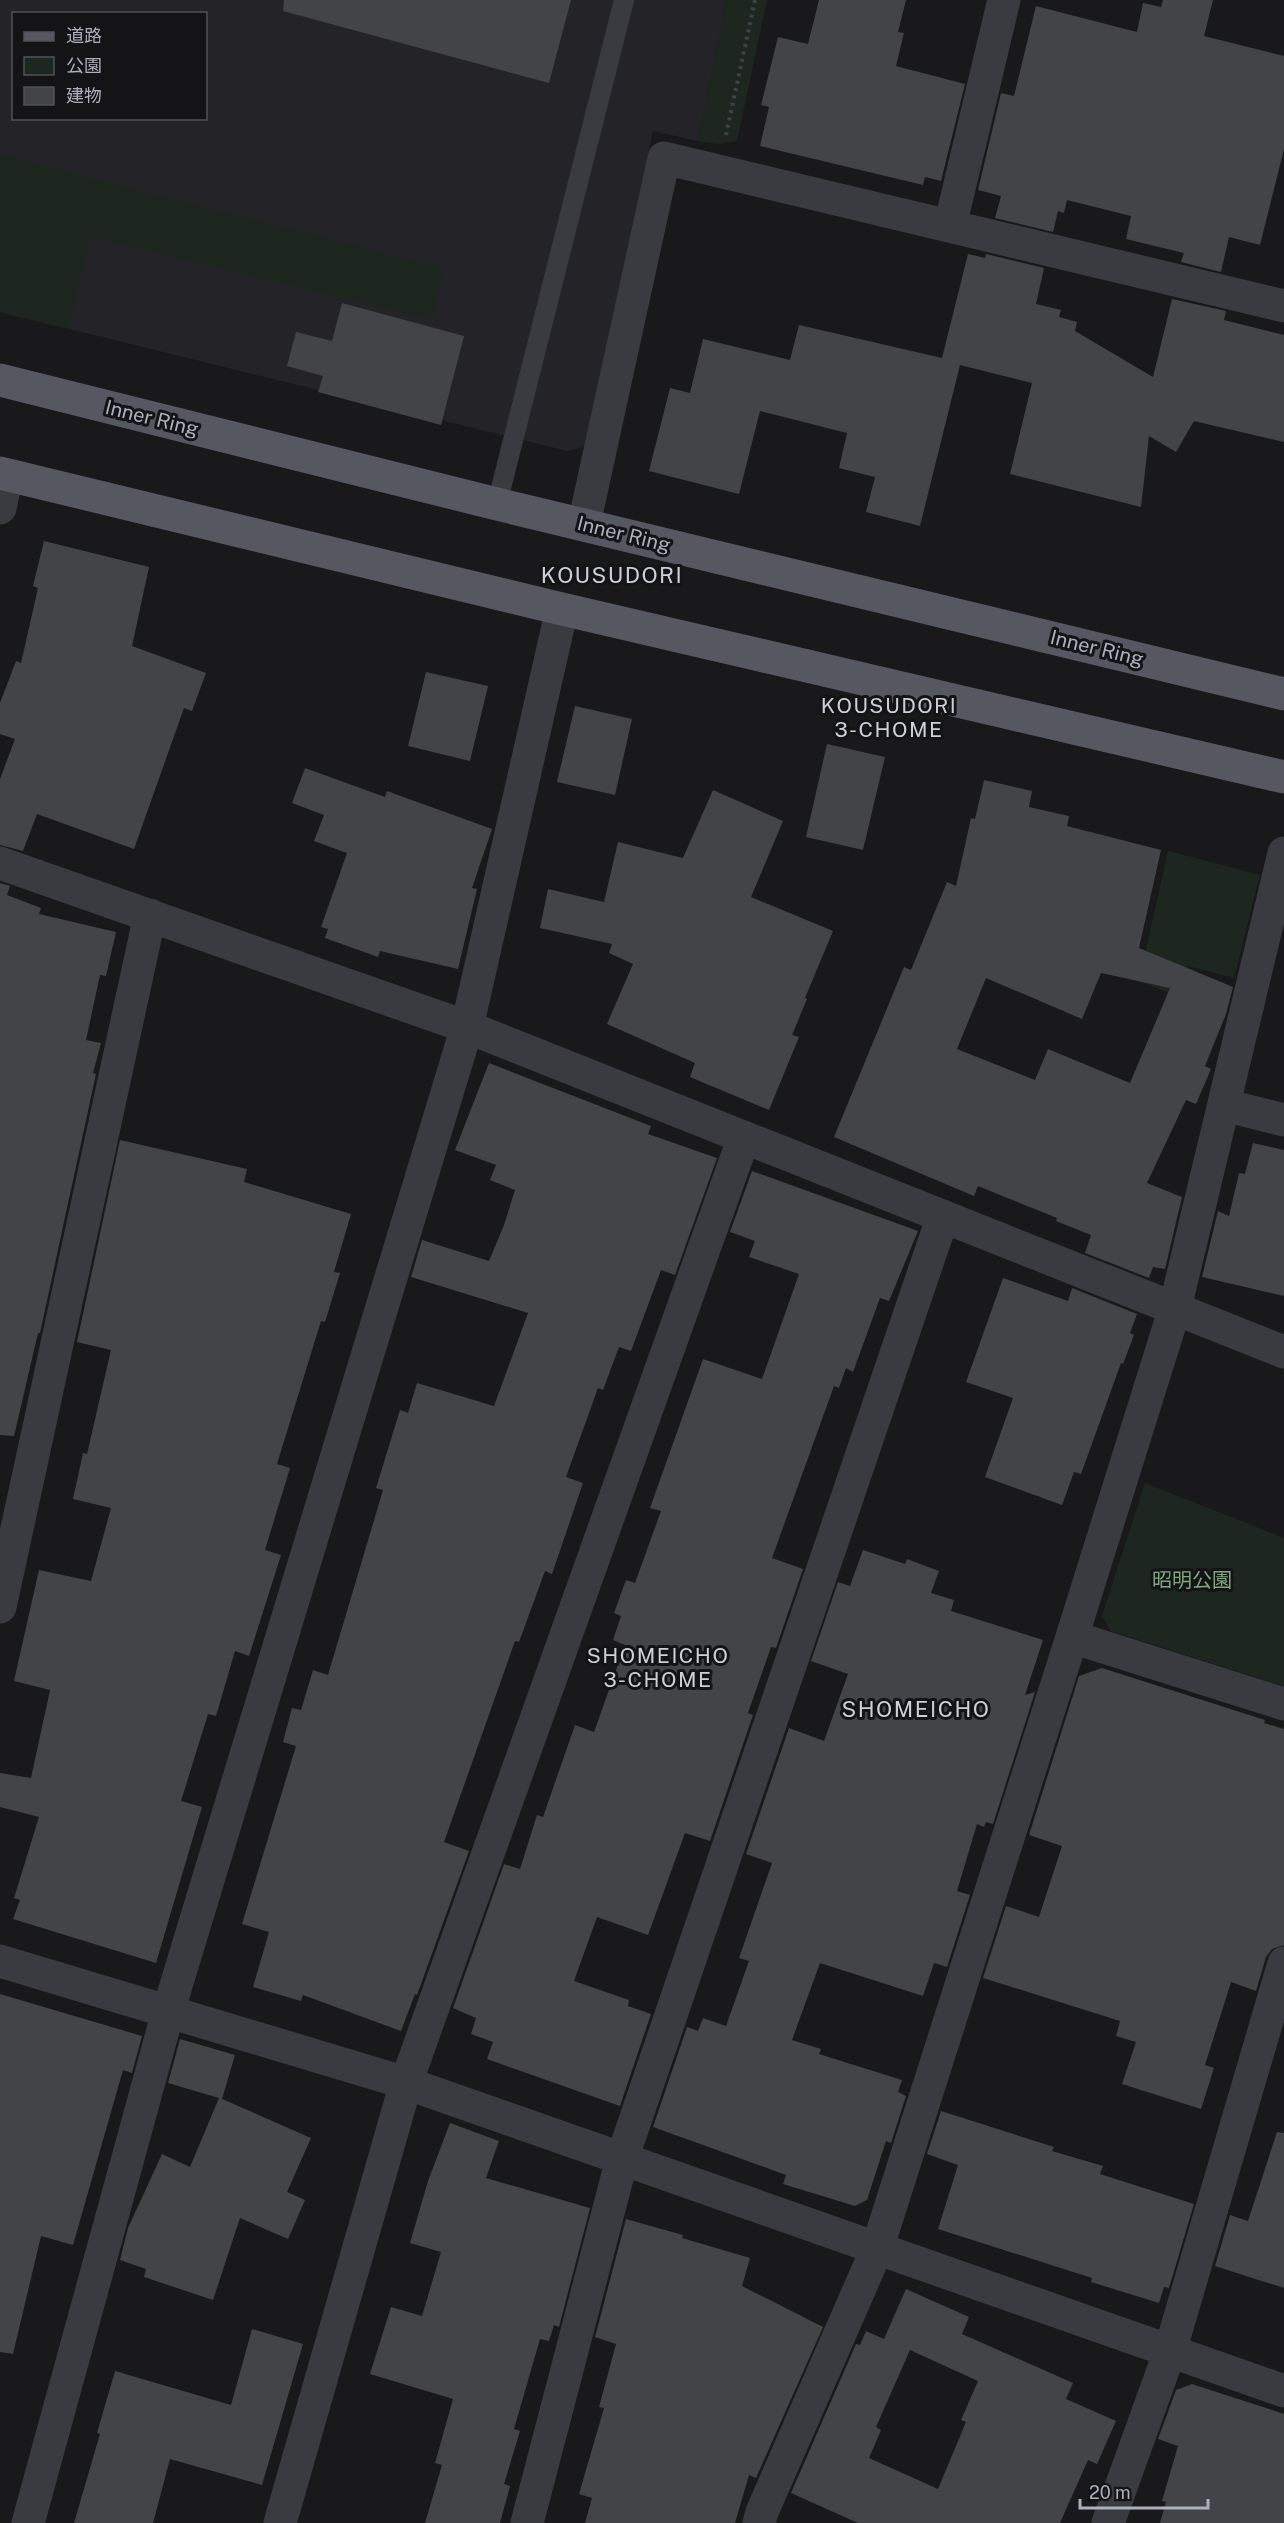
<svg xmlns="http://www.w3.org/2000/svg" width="1284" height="2523" font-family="'Public Sans','Noto Sans JP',sans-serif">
<rect width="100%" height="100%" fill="#19191b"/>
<path fill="#242428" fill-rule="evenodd" d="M0,0H727L698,141L653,131L584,447L567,451L0,312ZM14,14H206V118H14Z"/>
<path fill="#1e271f" d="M727,0H767L737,141L717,144L698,141Z
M0,155L444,268L432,320L91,236L68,329L0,312Z
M1168,851L1260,875L1234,978L1188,966L1177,996L1139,981Z
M1145,1483L1284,1538V1686L1111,1631L1102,1616Z"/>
<path fill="#424448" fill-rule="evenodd" d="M284,0H571L549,83L283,11Z
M819,0H906L898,32L904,33L896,66L965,84L941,181L925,177L923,185L760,146L769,107L761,105L778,37L808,44Z
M1163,0H1213L1204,36L1284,56V149L1260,245L1229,237L1221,272L1181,262L1184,253L1126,239L1131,216L1067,200L1064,213L1058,211L1053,232L995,218L1001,196L978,190L1001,93L1014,96L1036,6L1137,32L1143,3L1161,7Z
M968,254L985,258L986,254L1044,268L1036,304L1061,310L1059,317L1077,322L1075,331L1153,377L1172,299L1226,311L1224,320L1284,335V442L1194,421L1176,452L1149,436L1141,507L1010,474L1032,383L960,365L920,526L866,512L875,477L839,468L847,433L760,411L739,494L649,471L670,388L690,393L703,339L790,360L799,325L942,358Z
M342,303L464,336L441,425L318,392L323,376L287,366L296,332L332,341Z
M44,541L149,567L132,646L206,673L192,711L184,708L134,849L37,814L23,851L0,845V779L15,739L0,734V703L16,661L21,663L38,588L33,586Z
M426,672L488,686L470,761L408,746Z
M575,706L632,719L615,795L557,782Z
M827,744L885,757L863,850L806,837Z
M305,768L385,797L387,791L492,829L472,888L477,889L458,969L380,951L378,957L325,938L328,929L321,927L347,853L314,841L324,815L292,803Z
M984,780L1032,791L1029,807L1069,816L1067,826L1161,850L1139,948L1233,987L1226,1014L1205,1066L1211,1069L1196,1104L1186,1100L1147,1183L1182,1197L1165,1269L1153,1267L1149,1278L1085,1253L1091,1235L1056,1221L1057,1218L978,1186L974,1196L834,1137L904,967L911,970L947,882L956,886L971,818L975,819ZM1101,973L1170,988L1130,1083L1048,1049L1035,1080L957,1049L986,978L1082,1019Z
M713,790L783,821L751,897L833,931L805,998L807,999L792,1035L799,1037L769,1110L690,1077L695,1063L607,1024L633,964L609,953L612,944L540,928L548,889L604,902L618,842L683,858Z
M0,883L10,886L7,895L41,908L39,914L116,932L106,976L100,975L86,1040L101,1043L93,1073L96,1074L40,1333H38L14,1436L0,1435Z
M489,1063L651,1126L648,1134L717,1158L675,1275L661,1270L631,1351L619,1347L603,1390L598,1388L566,1477L583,1483L552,1574L545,1571L519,1642L515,1641L444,1842L469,1851L417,1995L415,1994L401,2031L303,1995L301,2001L253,1987L269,1932L242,1924L296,1746L283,1742L292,1708L301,1710L313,1670L328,1675L383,1490L376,1488L400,1410L408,1413L417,1383L494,1406L528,1313L411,1277L422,1240L489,1261L504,1225L515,1190L490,1180L496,1165L455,1150Z
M120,1140L247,1169L244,1182L351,1214L334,1272L340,1273L325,1322L321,1321L277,1464L290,1468L265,1550L281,1555L249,1656L235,1651L216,1716L208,1714L181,1801L202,1807L156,1963L13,1919L20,1900L14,1898L39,1817L0,1807V1773L31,1778L50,1690L14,1681L39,1570L91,1581L111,1508L73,1499L83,1453L87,1454L111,1350L77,1342Z
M1253,1143L1284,1150V1296L1202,1277L1218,1211L1229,1216L1239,1173L1245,1174Z
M752,1171L918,1231L889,1301L880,1298L853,1372L846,1368L839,1388L834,1386L772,1558L803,1569L776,1648L771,1647L748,1713L753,1715L710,1841L685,1833L648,1935L597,1917L574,1981L629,2000L628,2006L651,2014L620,2106L487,2059L493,2042L471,2034L476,2018L453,2008L504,1864L520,1869L537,1815L543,1817L575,1725L594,1732L625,1645L613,1640L621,1616L614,1613L626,1580L635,1583L661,1511L650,1508L703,1359L762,1379L799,1274L749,1257L755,1241L730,1232Z
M1003,1278L1068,1301L1072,1288L1137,1314L1130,1333L1134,1335L1123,1364L1121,1363L1081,1474L1074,1472L1062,1505L985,1477L1013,1398L966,1382Z
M863,1550L905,1564L907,1559L939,1571L931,1593L954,1600L951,1611L1043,1640L1025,1695L1035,1692L993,1824L986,1822L984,1827L977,1824L957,1891L970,1895L947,1967L934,1963L923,1996L820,1963L792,2040L821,2049L819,2054L902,2080L898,2092L906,2096L891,2143L886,2141L867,2200L855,2206L783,2184L786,2175L653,2127L687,2027L698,2031L703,2018L726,2026L749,1961L739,1958L772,1863L746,1854L789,1728L824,1741L848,1674L811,1661L838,1582L850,1586Z
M1102,1668L1265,1720L1264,1723L1284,1729V1945L1272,1949L1266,1957L1256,1991L1231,1982L1205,2065L1214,2068L1201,2109L1122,2084L1136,2042L1116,2036L1120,2021L983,1978L1006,1906L1039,1917L1062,1846L1029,1835L1079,1676Z
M0,1994L142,2036L132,2073L123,2070L73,2245L41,2236L13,2354L0,2352Z
M180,2039L235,2055L222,2099L220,2098L311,2138L287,2192L305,2200L288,2239L240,2218L213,2300L144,2277L146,2269L120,2260L128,2228L162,2154L190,2167L219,2098L168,2083Z
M941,2111L1054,2147L1052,2151L1103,2166L1100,2174L1194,2204L1169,2288L1164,2287L1159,2303L1091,2282L1092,2278L938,2229L958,2165L927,2154Z
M450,2123L499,2141L486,2178L590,2208L559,2327L554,2325L549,2341L540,2339L514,2429L520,2431L504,2484L510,2486L500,2523H425L442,2465L435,2463L453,2399L370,2374L391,2307L422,2316L441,2252L410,2243L428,2181Z
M1277,2132L1284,2133V2288L1215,2266L1230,2215L1248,2221Z
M626,2219L683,2235L682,2238L750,2258L742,2286L823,2327L756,2478L749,2475L735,2523H585L592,2498L579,2494L604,2408L599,2407L616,2344L595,2337Z
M906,2289L969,2317L962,2334L1073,2383L1066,2399L1116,2421L1097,2464L1088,2460L1060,2523H858L791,2493L856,2344L860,2345L866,2331L884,2339ZM910,2350L978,2381L961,2420L966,2422L938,2489L869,2458L881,2430L876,2427Z
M252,2329L303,2344L262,2485L170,2459L153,2523H74L100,2434L97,2433L115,2371L231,2405Z
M1192,2384L1284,2414V2523H1160L1166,2502L1162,2501L1178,2446L1158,2439L1176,2390Z"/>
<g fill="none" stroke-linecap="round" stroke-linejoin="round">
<path stroke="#3f4248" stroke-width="4" stroke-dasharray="3 4.5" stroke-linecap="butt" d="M726,135L755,0"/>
<path stroke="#393b41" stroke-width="20" d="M497,504L624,0"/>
<path stroke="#393b41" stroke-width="33" d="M950,226L1004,0
M0,508L7,475
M584,524L664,158L1284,306
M0,863L467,1027L1284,1352
M1224,1105L1284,1120
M0,1607L150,915
M1072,1637L1284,1704
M0,1961L406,2083L1284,2391
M28,2523L168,2012L467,1027L562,609
M280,2523L406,2083L744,1137
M527,2523L622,2159L943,1216
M759,2523L762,2512L877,2249L1072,1637L1175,1308L1284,853
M1108,2523L1170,2351L1284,1963"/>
<path stroke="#555860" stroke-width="33" d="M0,380L497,504L1284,694
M0,473L562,609L1284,777"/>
</g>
<g text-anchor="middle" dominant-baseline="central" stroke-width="6" stroke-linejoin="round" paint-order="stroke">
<g font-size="20" fill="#aab0bc" stroke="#141416">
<text transform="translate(152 418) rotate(14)">Inner Ring</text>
<text transform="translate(624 534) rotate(14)">Inner Ring</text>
<text transform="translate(1097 648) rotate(14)">Inner Ring</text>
</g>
<g font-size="20" fill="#7fa881" stroke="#141416">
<text x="1192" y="1580">昭明公園</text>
</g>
<g font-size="21" letter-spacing="1.5" fill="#cbcfd7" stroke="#141416">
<text x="889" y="705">KOUSUDORI<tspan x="889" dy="24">3-CHOME</tspan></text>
<text x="658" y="1655">SHOMEICHO<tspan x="658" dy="24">3-CHOME</tspan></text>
</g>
<g font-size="22" letter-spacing="1.5" fill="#cbcfd7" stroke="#141416">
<text x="612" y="575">KOUSUDORI</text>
<text x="916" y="1709">SHOMEICHO</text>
</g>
</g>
<rect x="12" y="12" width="195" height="108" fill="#141416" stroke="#505258" stroke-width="1.5"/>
<rect x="24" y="32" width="30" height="9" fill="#555860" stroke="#505258" stroke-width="1.5"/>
<text x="66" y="42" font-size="18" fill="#aab0bc">道路</text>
<rect x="24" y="57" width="30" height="18" fill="#1e271f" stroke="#505258" stroke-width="1.5"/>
<text x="66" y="72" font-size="18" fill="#aab0bc">公園</text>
<rect x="24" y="87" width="30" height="18" fill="#424448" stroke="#505258" stroke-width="1.5"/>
<text x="66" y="102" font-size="18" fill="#aab0bc">建物</text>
<path d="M1080 2499v9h128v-9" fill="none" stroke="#aab0bc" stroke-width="3"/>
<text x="1089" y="2499" font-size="18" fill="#aab0bc" stroke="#141416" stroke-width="4.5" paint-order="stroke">20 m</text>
</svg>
